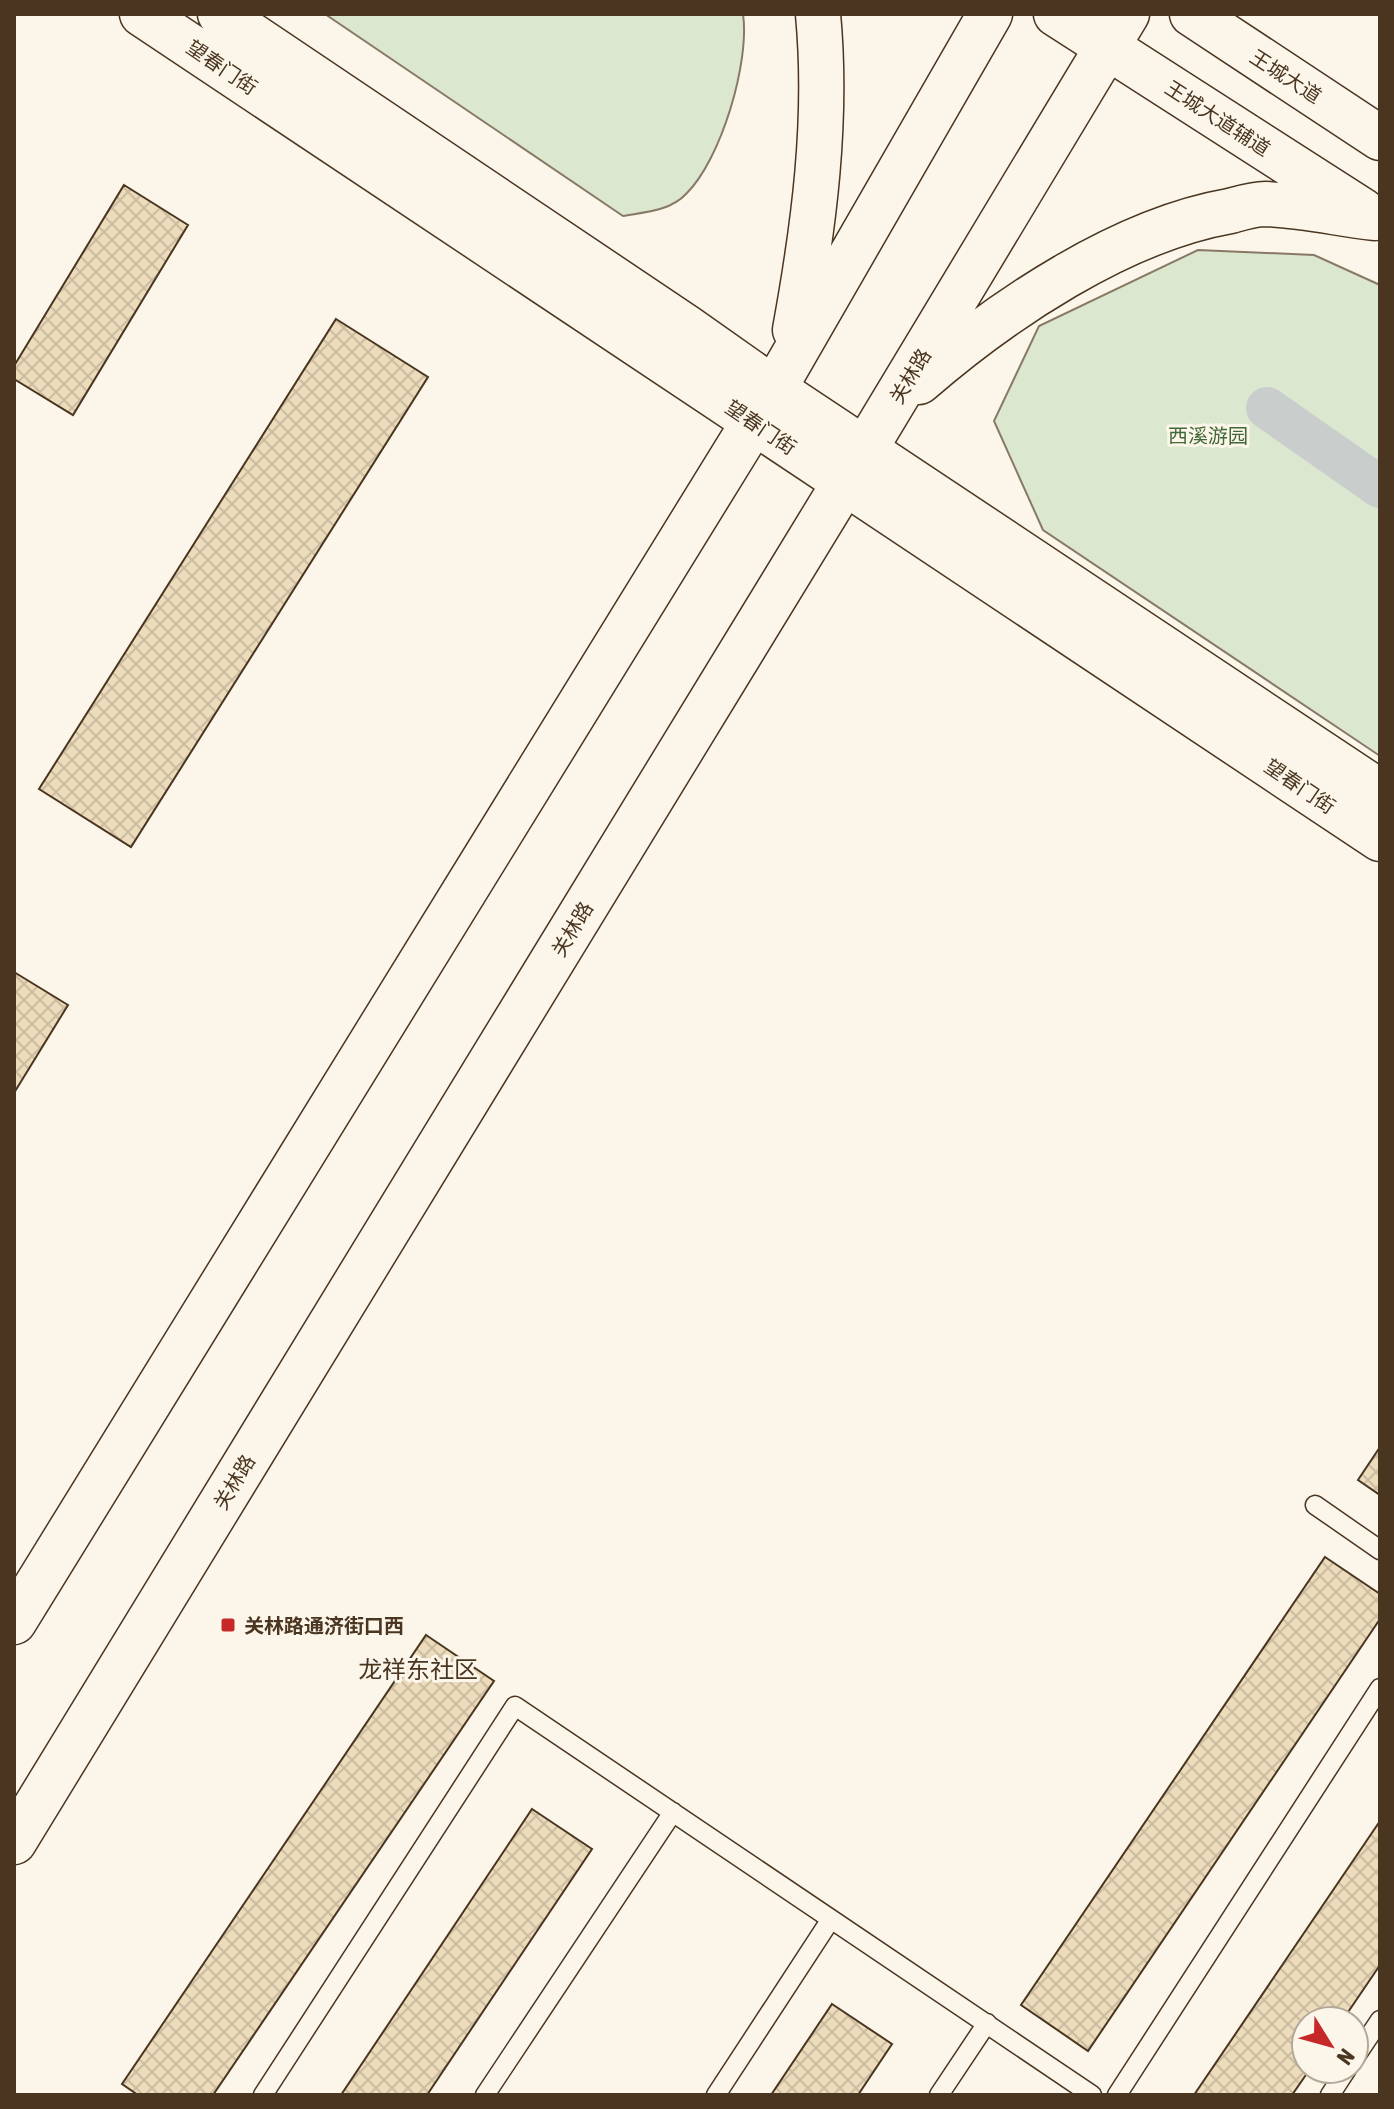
<svg xmlns="http://www.w3.org/2000/svg" width="1394" height="2109" font-family="'Asap Condensed','Noto Sans SC',sans-serif">
<defs>
<pattern id="building-cross-hatch" width="8" height="8" patternUnits="userSpaceOnUse" patternTransform="scale(2)"><rect width="8" height="8" fill="#ecdcbc"/><path d="M0 0l8 8M0 8l8-8" fill="none" stroke="#ccbda1"/></pattern>
</defs>
<rect width="100%" height="100%" fill="#fbf6e9"/>
<path fill="#dce7d0" stroke="#887966" stroke-width="2" d="M325,14H743C750,62 721,160 686,194C670,211 645,212 623,216Z
M1198,250L1314,255L1380,285V756L1043,530L994,421L1039,326Z"/>
<g fill="none" stroke-linecap="round" stroke-linejoin="round">
<path stroke="#c9cecd" stroke-width="42" d="M1267,408L1380,487"/>
</g>
<path fill="url(#building-cross-hatch)" stroke="#4a3520" stroke-width="2" d="M124,185L188,225L73,415L14,379V366Z
M336,319L428,377L131,847L39,789Z
M14,972L68,1005L14,1093Z
M1380,1447V1495L1358,1480Z
M1325,1557L1380,1594V1619L1088,2051L1021,2005Z
M426,1635L494,1681L213,2095H138L122,2084Z
M532,1809L592,1849L427,2095H341Z
M1380,1821V1965L1342,2021H1306V2069H1310L1292,2095H1194Z
M832,2004L892,2044L858,2095H771Z"/>
<g fill="none" stroke-linecap="round" stroke-linejoin="round">
<g stroke="#4a3520" stroke-width="21">
<path id="service" d="M1315,1505L1380,1550
M1354,2059L1380,2020
M263,2095L515,1706L1092,2095
M485,2095L673,1812
M716,2095L831,1919
M939,2095L987,2023
M1117,2095L1380,1688
M1330,2095L1347,2069"/>
</g>
<g stroke="#4a3520" stroke-width="47">
<path id="tertiary" d="M142,14L1380,839
M220,14L686,327L774,389L1380,792"/>
</g>
<g stroke="#4a3520" stroke-width="47">
<path id="primary" d="M1056,14L1363,211
M795,330C814,226 828,120 818,14
M919,382C1002,310 1121,230 1230,211C1241,208 1254,204 1265,204C1301,205 1339,214 1374,218
M14,1622L774,389L990,14
M14,1842L865,449L1127,14"/>
</g>
<g stroke="#4a3520" stroke-width="47">
<path id="trunk" d="M1192,14L1380,138"/>
</g>
<use href="#service" stroke="#fbf6e9" stroke-width="18"/>
<use href="#tertiary" stroke="#fbf6e9" stroke-width="44"/>
<use href="#primary" stroke="#fbf6e9" stroke-width="44"/>
<use href="#trunk" stroke="#fbf6e9" stroke-width="44"/>
</g>
<rect fill="#c62828" stroke="#fbf6e9" stroke-width="3" x="220" y="1617" width="16" height="16" rx="4"/>
<g text-anchor="middle" dominant-baseline="central" stroke-width="6" stroke-linejoin="round" paint-order="stroke">
<g font-size="20" fill="#4a3520" stroke="#fbf6e9">
<text transform="translate(222 67) rotate(34)">望春门街</text>
<text transform="translate(1286 76) rotate(33)">王城大道</text>
<text transform="translate(1218 118) rotate(33)">王城大道辅道</text>
<text transform="translate(910 376) rotate(-59)">关林路</text>
<text transform="translate(761 427) rotate(34)">望春门街</text>
<text transform="translate(1300 786) rotate(34)">望春门街</text>
<text transform="translate(572 929) rotate(-59)">关林路</text>
<text transform="translate(234 1482) rotate(-59)">关林路</text>
</g>
<g font-size="20" fill="#436837" stroke="#fbf6e9">
<text x="1208" y="435">西溪游园</text>
</g>
<g font-size="20" font-weight="bold" fill="#4a3520" stroke="#fbf6e9" text-anchor="start">
<text x="244" y="1625">关林路通济街口西</text>
</g>
<g font-size="24" fill="#4a3520" stroke="#fbf6e9">
<text x="418" y="1669">龙祥东社区</text>
</g>
</g>
<rect width="1394" height="2109" fill="none" stroke="#4a3520" stroke-width="32"/>
<g transform="translate(1330 2045) rotate(127)"><circle r="38" fill="#fbf6e9" stroke="#b4a999" stroke-width="2"/>
<path d="M0-6L14 30L0 20L-14 30Z" fill="#c62828"/>
<text y="-12" font-size="22" font-weight="bold" text-anchor="middle" fill="#4a3520">N</text>
</g>
</svg>
